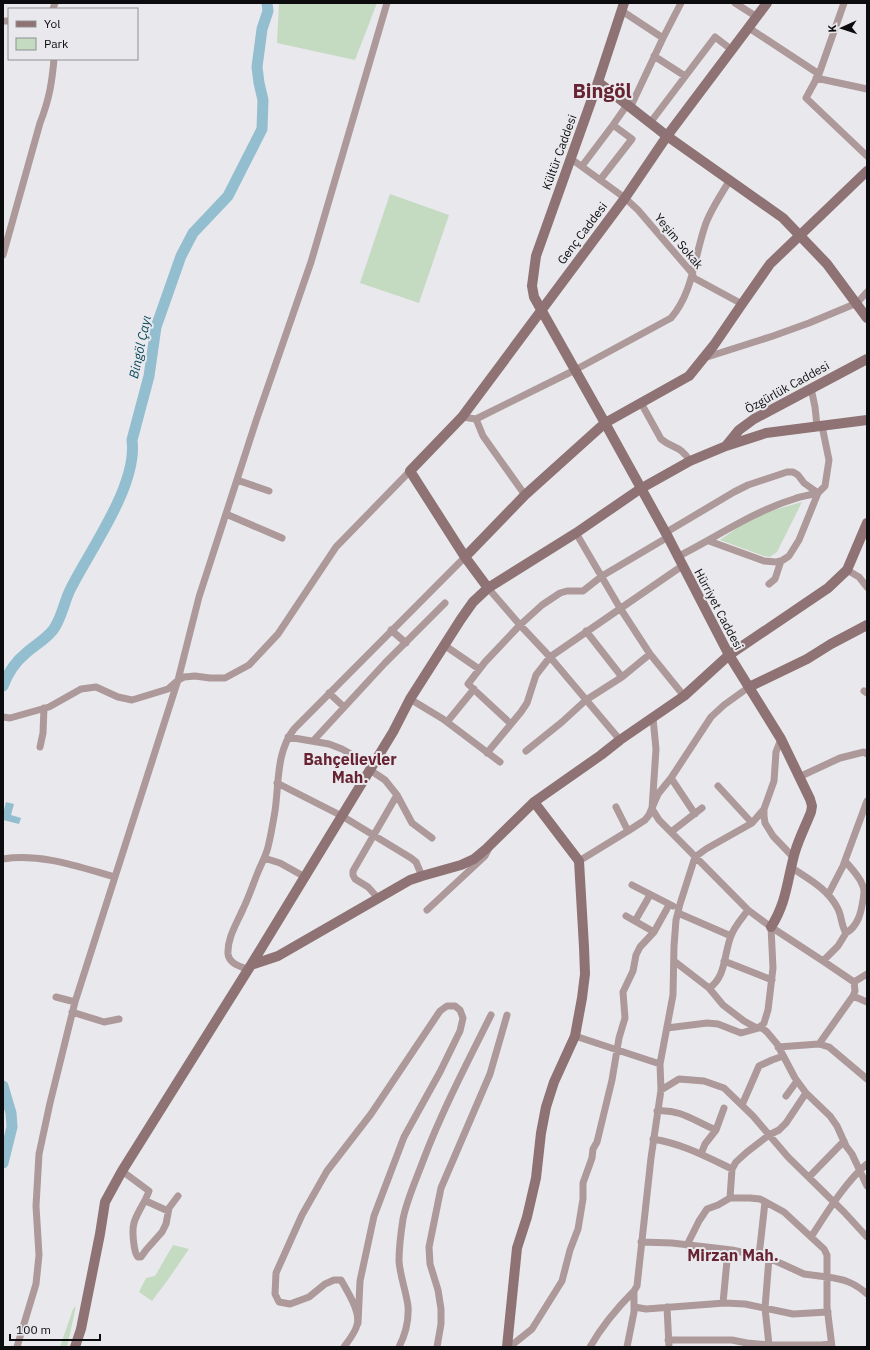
<svg xmlns="http://www.w3.org/2000/svg" width="870" height="1350" font-family="'IBM Plex Sans',sans-serif">
<rect width="100%" height="100%" fill="#e9e9ed"/>
<path fill="#c4dac1" d="M279,3H377L355,60L277,43Z
M390,194L449,215L419,303L360,283Z
M802,502L777,552L770,557L764,556L720,540L747,521L770,511Z
M173,1245L189,1249L167,1281L152,1301L139,1292L146,1278L155,1276Z
M76,1306L67,1347H60L73,1309Z"/>
<path fill="#92becf" d="M6,802L14,804L11,815L21,818L19,824L3,820V814Z"/>
<g fill="none" stroke-linecap="round" stroke-linejoin="round">
<path stroke="#92becf" stroke-width="11" d="M3,686C8,673 14,663 25,654C35,645 45,640 53,630C62,618 64,601 71,588C91,548 138,485 132,440L149,376L156,327L181,256L193,233L228,196L262,129L263,100L259,83L257,67L262,29L268,11L267,3
M3,1086L11,1113L12,1127L3,1163"/>
<path stroke="#ad999a" stroke-width="7" d="M735,3L757,17
M844,3L819,74L806,98L867,156
M53,9L55,3
M622,11L663,38
M3,21H9
M749,28L819,74
M654,56L685,76
M816,78L867,89
M630,108L663,38L681,3
M650,123L715,37L732,50
M570,158L625,198L638,210L692,273L694,278L742,304
M582,166L613,125L627,105
M600,180L632,139L613,125
M3,255L40,123C49,100 52,83 54,59
M704,358L773,336L809,323L857,303L867,292
M811,388L815,407L817,426
M641,403L661,439C673,449 680,445 690,461
M462,417L476,419L575,370L671,318C694,291 694,256 706,223C712,208 721,194 730,180
M476,419L483,436L525,495
M237,480L269,491
M226,514L282,538
M576,533L620,608L650,654L684,696
M665,533L734,492L748,485L787,472H793L798,475L804,483L818,493
M709,541L764,561L776,562L783,560L789,556L799,540L818,493L825,486L829,460L822,426
M677,557C715,538 754,511 794,499C802,496 810,495 818,493
M847,570L859,577L867,587
M769,584L775,579L781,561
M488,588L520,625L550,657L620,740
M391,630L406,643
M586,631L622,677
M444,645L479,669
M864,691L867,693
M329,693L344,707
M410,699L443,719L500,762
M3,717L10,718L49,707L81,689L96,687L118,697L132,700L168,689L178,680L184,677L195,676L210,678H225L249,665L278,634L336,547L410,471
M653,718L656,749L652,809L659,820L748,910L771,927L823,961L854,982L855,991L853,996L819,1044
M447,722L474,689
M511,724L468,684L485,662L520,625L542,605L560,593L567,591H583L602,576L668,537
M288,737L329,744L342,749L372,766
M781,739L776,752L774,781L764,809V816L765,823L773,836L794,858
M313,741L385,663L445,603
M40,747L43,733L44,708
M526,751L562,722L586,700L622,677L650,654
M487,753L521,712L527,703L536,675L550,657L682,566
M370,770L385,780L397,795L412,823L432,838
M799,777L840,758L864,752L867,754
M671,778L695,814
M277,783L342,816L411,858L416,862L422,876
M718,786L752,823
M616,807L628,831
M671,832L702,808
M264,858L280,863L305,877
M3,859C41,853 79,867 115,877
M579,861L628,831L645,820L649,815L658,794L671,778L711,717L724,705L749,687
M845,861C851,868 859,876 862,884C865,890 864,894 863,900C861,913 858,926 846,933
M792,868C809,879 829,890 838,909C842,917 841,925 846,933L838,946L823,961
M632,885L673,906
M828,895L843,866L867,801
M378,898L368,887L355,879L353,875V871L397,795
M427,910L485,856L488,850
M678,913L731,936
M626,916L654,932
M635,921L650,895
M674,961L709,988L723,1005L744,1021L755,1027L762,1028L767,1032L777,1044L795,1078L806,1093L830,1116L837,1126L846,1146L852,1154L867,1186
M724,961L772,980
M248,970C241,966 229,964 228,954C227,938 237,923 243,909C249,897 253,884 258,872C261,864 266,856 268,847C271,835 273,823 275,811C279,784 276,752 294,729L465,557
M854,982L867,974
M709,988C726,978 724,953 731,936C734,927 742,918 748,910
M853,996L867,1002
M56,997L75,1002
M72,1012L104,1022L119,1019
M667,1028L707,1023L718,1024L741,1033L759,1028L764,1023L768,1010L773,968L771,927
M575,1036L660,1064
M778,1047L819,1044L829,1047L867,1079
M661,1090L679,1079L704,1081L724,1088L753,1116L788,1157L844,1212L867,1237
M786,1096L797,1081
M742,1105L759,1066L772,1060L783,1056
M657,1111C681,1109 694,1121 716,1130
M653,1139C683,1144 705,1156 732,1169
M701,1154L705,1144L716,1130L724,1108
M122,1171L149,1191C145,1203 137,1212 134,1223C132,1230 133,1238 134,1245C135,1250 135,1254 138,1257H141L146,1250L162,1232L166,1224L169,1208L178,1196
M809,1177L844,1141
M730,1198L732,1169L736,1162L747,1152L769,1135L779,1130L786,1123L806,1093
M146,1201L168,1211
M811,1237C826,1214 846,1181 867,1164
M641,1242L672,1243L732,1250L769,1258L804,1274L827,1277V1307L832,1347
M687,1245L699,1221L707,1209L718,1205L730,1198H750L760,1199L784,1212L824,1249L827,1255V1277C844,1279 855,1283 867,1294
M759,1256L765,1202
M723,1303L728,1250
M634,1307L646,1309L725,1303L745,1304L793,1314L828,1312
M667,1307L669,1347
M668,1340H732L747,1343L769,1345H821L831,1344
M512,1345L532,1329L562,1281L570,1250L578,1229L583,1199V1183L592,1158L593,1149L597,1142L612,1080L619,1038L625,1018L623,992L633,971L636,955L640,947L654,932L669,905
M769,1345L765,1308L769,1258
M17,1347L36,1284L39,1255L36,1206L39,1154L50,1103L75,1002L178,680L199,597L256,421L311,262L387,3
M344,1347C349,1340 355,1333 357,1325C361,1312 347,1291 341,1280H334L325,1284L309,1297L290,1304L279,1302L275,1294L276,1273L302,1215L327,1171L371,1114L440,1011L447,1006H455L460,1010L463,1018L460,1031L440,1072L404,1137L374,1216L360,1281L358,1323
M399,1347C405,1335 409,1320 408,1306C406,1291 400,1276 399,1261C399,1247 401,1232 403,1219C407,1199 416,1180 423,1161C442,1111 467,1063 491,1015
M437,1347L441,1324V1309L438,1290L430,1264L429,1247L441,1188L490,1074L507,1015
M590,1347C602,1326 617,1308 634,1291L637,1286L651,1158L661,1090L660,1064L673,995L674,946L676,920L680,904L695,857L706,849L752,823L764,809
M627,1347L634,1312V1291"/>
<path stroke="#8f7374" stroke-width="10" d="M624,3L598,82L536,256L532,286L534,297L605,423L668,537L729,655L781,739L810,799L812,806L811,812C806,825 799,838 795,852C787,880 787,902 771,927
M598,82L667,136L783,218L827,264L867,318
M726,446L739,430L754,419L867,359
M465,557L525,495L605,423L689,376L714,345L742,304L770,264L867,171
M488,588L465,557L410,471L462,417L625,198L667,136L767,3
M749,687L807,659L831,644L867,625
M251,965L278,956L410,880L422,876L461,865L474,859L486,849L534,802L601,755L620,740L684,696L729,655L828,588L847,570L867,523
M75,1347L81,1329L100,1234L105,1202L122,1171L251,965L393,732L410,699L461,619L473,602L488,588L576,533L640,489L690,461L726,446L766,433L867,420
M507,1347L517,1248L527,1217L536,1178L541,1133L546,1107L554,1082L575,1036L582,998L585,974L584,947L579,861L534,802"/>
</g>
<g text-anchor="middle" dominant-baseline="central" stroke-width="4" stroke-linejoin="round" paint-order="stroke">
<g font-size="12" fill="#0c0c0e" stroke="#e9e9ed">
<text transform="translate(559 152) rotate(-70)">Kültür Caddesi</text>
<text transform="translate(582 233) rotate(-53)">Genç Caddesi</text>
<text transform="translate(679 241) rotate(50)">Yeşim Sokak</text>
<text transform="translate(787 387) rotate(-29)">Özgürlük Caddesi</text>
<text transform="translate(719 609) rotate(62)">Hürriyet Caddesi</text>
</g>
<g font-size="13" font-style="italic" fill="#08485a" stroke="#e9e9ed">
<text transform="translate(140 347) rotate(-78)">Bingöl Çayı</text>
</g>
<g font-size="16" font-weight="bold" fill="#682333" stroke="#e9e9ed">
<text x="350" y="759">Bahçelievler<tspan x="350" dy="18">Mah.</tspan></text>
<text x="733" y="1255">Mirzan Mah.</text>
</g>
<g font-size="20" font-weight="bold" fill="#682333" stroke="#e9e9ed">
<text x="602" y="90">Bingöl</text>
</g>
</g>
<rect width="870" height="1350" fill="none" stroke="#0c0c0e" stroke-width="8"/>
<rect x="8" y="8" width="130" height="52" fill="#e9e9ed" stroke="#919194"/>
<rect x="16" y="21" width="20" height="6" fill="#8f7374" stroke="#919194"/>
<text x="44" y="28" font-size="12" fill="#0c0c0e">Yol</text>
<rect x="16" y="38" width="20" height="12" fill="#c4dac1" stroke="#919194"/>
<text x="44" y="48" font-size="12" fill="#0c0c0e">Park</text>
<g transform="translate(842 28) rotate(267)" stroke="#e9e9ed" stroke-width="3" paint-order="stroke">
<path d="M0-3L7 15L0 10L-7 15Z" fill="#0c0c0e"/>
<text y="-6" font-size="11" font-weight="bold" text-anchor="middle" fill="#0c0c0e">K</text>
</g>
<path d="M10 1334v6h90v-6" fill="none" stroke="#0c0c0e" stroke-width="2"/>
<text x="16" y="1334" font-size="12" fill="#0c0c0e" stroke="#e9e9ed" stroke-width="3" paint-order="stroke">100 m</text>
</svg>
